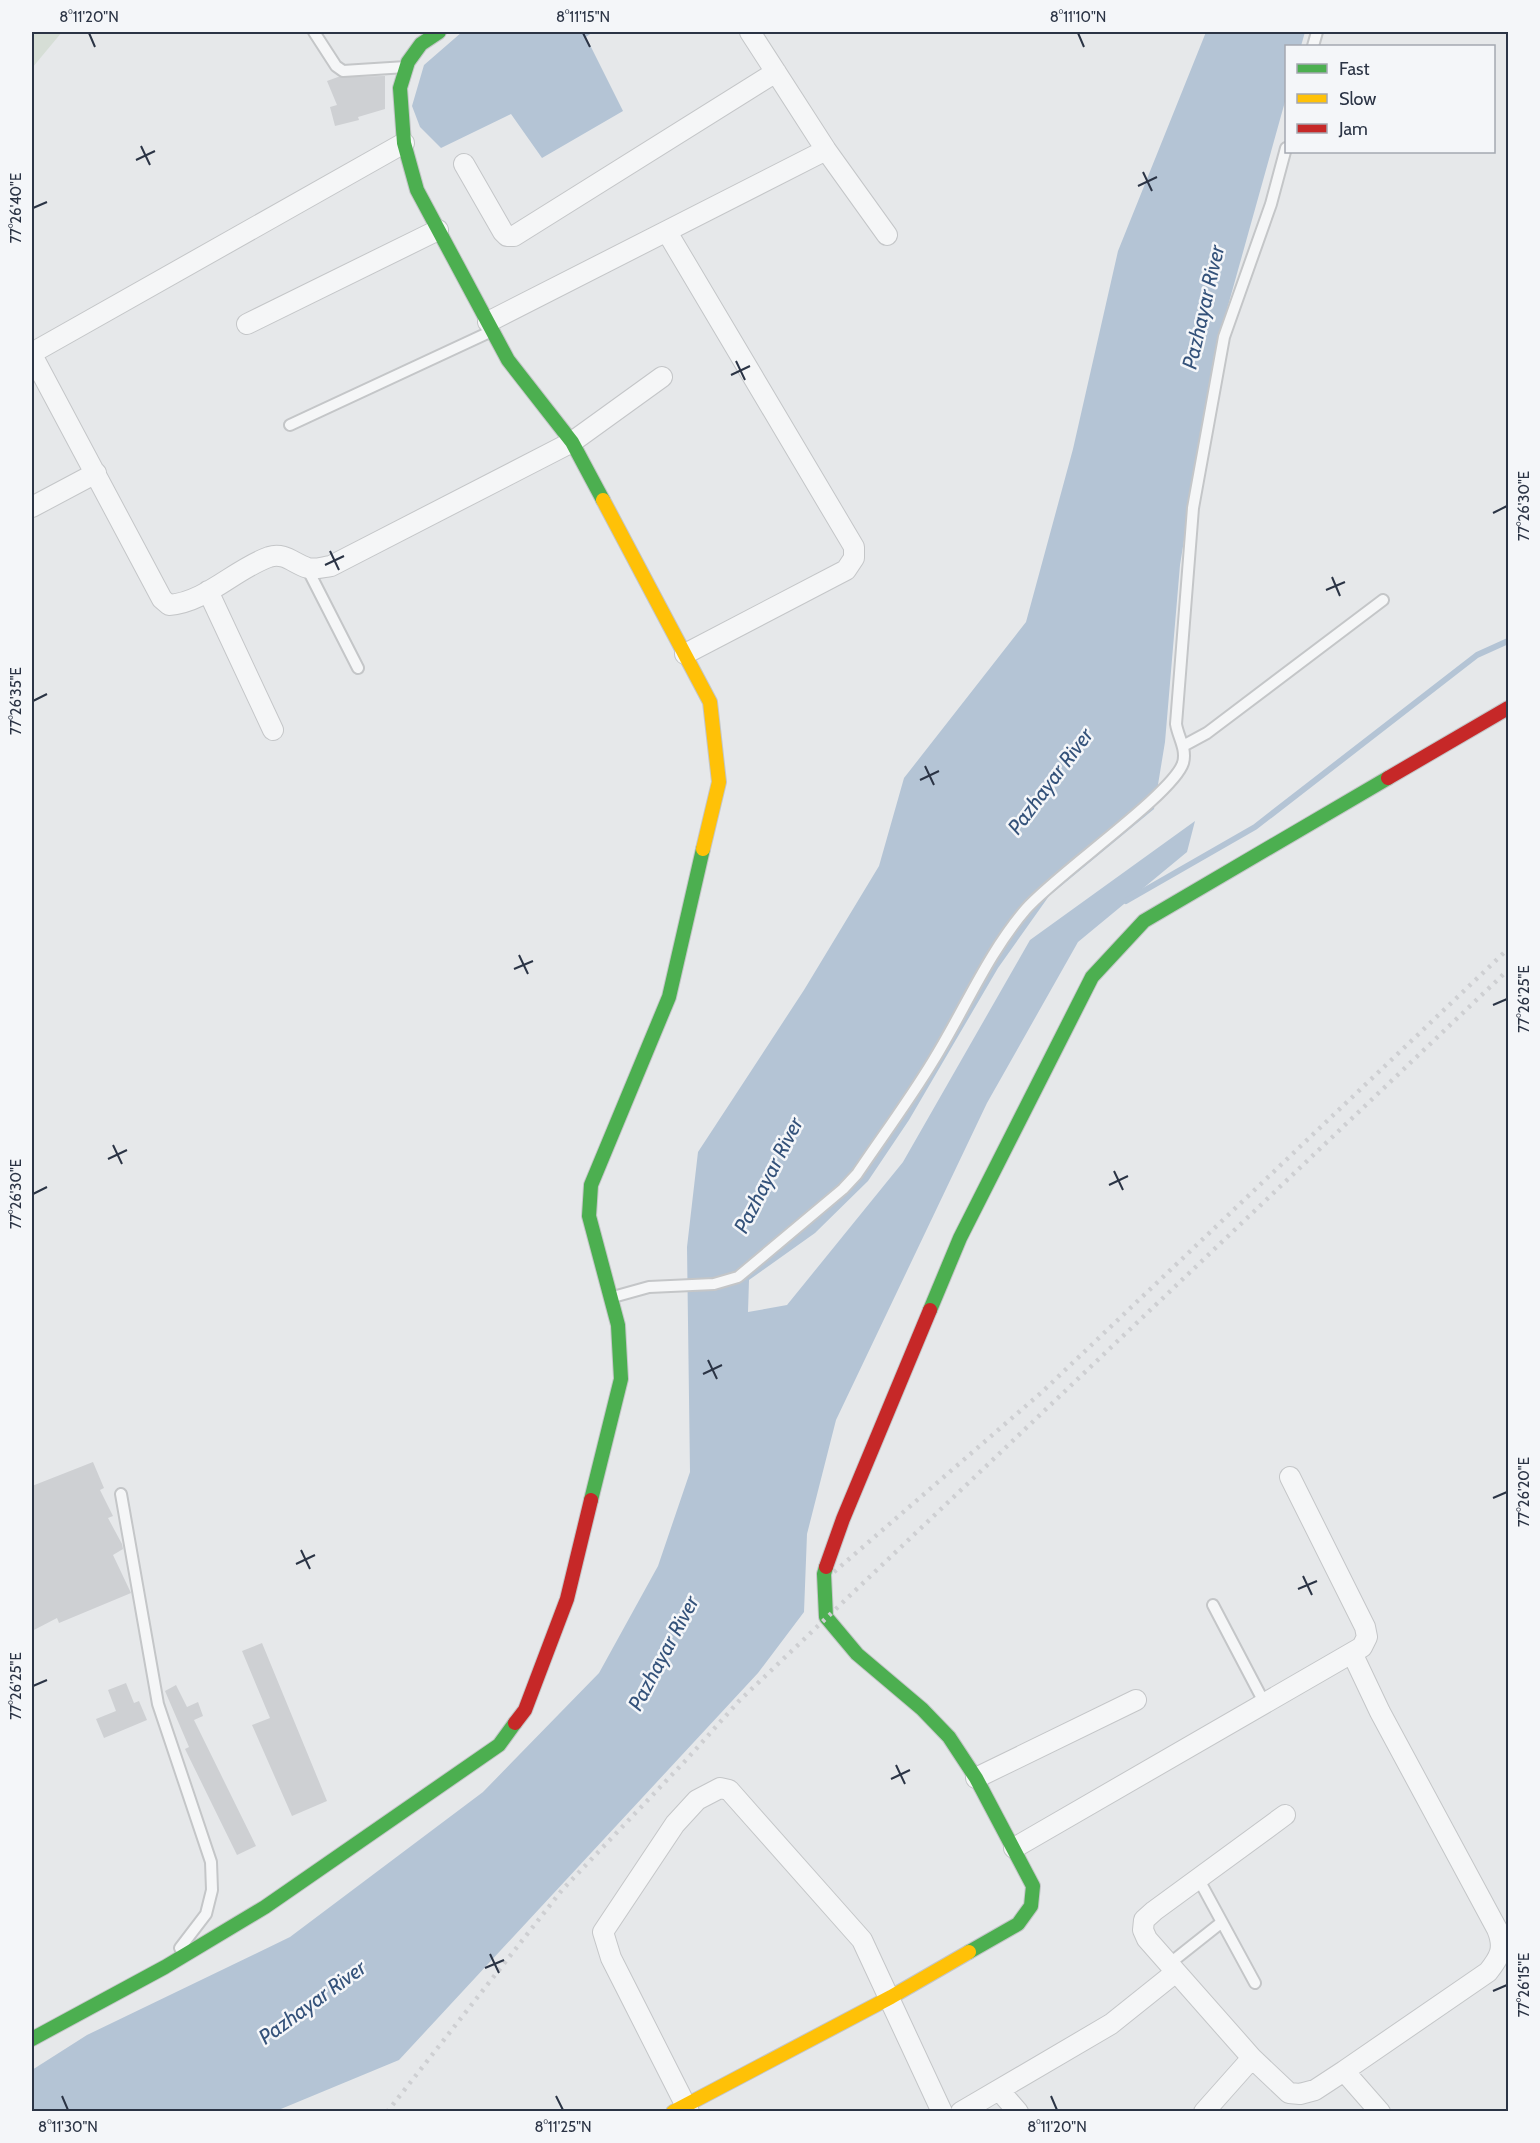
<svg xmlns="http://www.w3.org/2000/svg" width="1540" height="2143" font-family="Cabin,sans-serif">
<rect width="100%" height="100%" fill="#e6e8ea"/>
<path fill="#d6ded6" d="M32,32H62L32,68Z"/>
<path fill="#b4c4d5" d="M462,32H593L586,37L623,111L542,158L511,114L441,148L420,127L412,106L424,65Z
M1206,32H1305L1301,46H1286V98L1214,356L1180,565L1165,742L1154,809L1049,896L998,968L909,1120L868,1181L815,1233L749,1280L748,1312L787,1305L903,1162L1030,940L1195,821L1187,852L1078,942L987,1103L836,1420L807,1534L804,1612L758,1673L399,2060L276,2111L32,2112V2070L87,2035L290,1937L483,1792L599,1673L658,1566L690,1472L687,1247L698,1152L804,990L879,866L904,778L1026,622L1073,449L1118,251Z"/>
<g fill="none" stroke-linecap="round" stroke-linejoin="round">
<path stroke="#b4c4d5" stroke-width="6" d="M1126,901L1255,827L1477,655L1508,641"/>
</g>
<path fill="#ced0d3" d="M385,76V109L358,117L359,120L335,126L330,107L337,105L327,81L338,77Z
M93,1462L104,1488L100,1490L113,1516L108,1518L122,1544L123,1549L113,1555L131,1593L59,1623L57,1618L32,1631V1486Z
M262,1643L327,1801L292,1816L252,1725L270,1718L242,1651Z
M126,1683L134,1703L139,1701L147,1720L104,1738L96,1719L116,1711L108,1690Z
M176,1685L187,1707L198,1702L203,1716L194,1720L256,1846L237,1855L185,1749L189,1747L165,1691Z"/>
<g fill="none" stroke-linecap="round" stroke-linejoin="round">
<g stroke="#c4c6c8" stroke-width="14">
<path id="lane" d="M314,32L336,66L343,71L406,67
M1313,46L1317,32
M290,425L492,331
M307,568L358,668
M1183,746L1207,733L1383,600
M613,1297L649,1287L714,1284L738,1277L843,1189L857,1174C882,1137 910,1099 933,1061C964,1011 988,953 1026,909C1055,875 1173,794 1183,763C1187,749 1178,737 1176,724L1193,508L1224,337L1271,204L1286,148
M121,1494L158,1704L211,1862L212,1890L206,1914L180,1948
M1213,1605L1265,1704
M1198,1878L1255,1983
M1169,1964L1222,1922"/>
</g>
<g stroke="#c4c6c8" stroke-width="22">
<path id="street" d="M750,32L826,150L887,235
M464,164L503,232L507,236H514L776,72
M667,232L854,547V558L846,570L685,654
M488,322L826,150
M247,324L438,230
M32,353L404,143
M32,355L162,599L169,605C206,602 235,569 269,557C285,552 294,564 308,568C315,570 323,567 331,566L572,442L662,377
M32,507L96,473
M208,591L273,730
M976,1778L1136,1700
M1285,1815L1154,1911L1144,1920L1143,1930L1147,1939L1252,2058L1289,2093L1300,2094L1315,2090L1344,2071L1488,1972C1500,1957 1505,1948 1497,1929L1380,1712L1353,1655
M1014,1848L1362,1647L1367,1637L1365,1627L1290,1477
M1344,2071L1380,2112
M999,2090L1018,2112
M689,2112L611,1958L603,1932L675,1824L697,1800L720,1788L729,1790L862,1940L942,2112
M961,2112L1111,2024L1176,1972
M1204,2112L1252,2058"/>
</g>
<g stroke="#c4c6c8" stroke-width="16">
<path id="fast" d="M439,32L421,44L408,62L400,88L404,143L417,190L508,360L572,442L603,500
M930,1310L960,1238L1092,977L1144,921L1388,778
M591,1500L621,1379L618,1325L589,1216L591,1185L669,997L703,849
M826,1567L824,1574L826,1617L857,1654L922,1709L949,1737L976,1778L1033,1886L1031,1906L1018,1924L969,1952
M32,2039L165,1967L265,1907L499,1745L515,1723"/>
</g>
<g stroke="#c4c6c8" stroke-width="16">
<path id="slow" d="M603,500L710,702L719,782L703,849
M673,2112L891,1997L969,1952"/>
</g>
<g stroke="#c4c6c8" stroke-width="16">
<path id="jam" d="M1388,778L1508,708
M826,1567L843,1519L930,1310
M515,1723L525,1710L567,1599L591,1500"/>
</g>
<use href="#lane" stroke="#f5f6f7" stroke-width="10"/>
<use href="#street" stroke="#f5f6f7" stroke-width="20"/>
<use href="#fast" stroke="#4caf50" stroke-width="14"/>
<use href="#slow" stroke="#ffc107" stroke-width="14"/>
<use href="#jam" stroke="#c62828" stroke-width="14"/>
<path stroke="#cecfd2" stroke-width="4.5" stroke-dasharray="3 6" stroke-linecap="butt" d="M834,1572L1042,1392L1508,949
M387,2112L562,1890L687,1759L739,1701L1508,970"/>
</g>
<path fill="none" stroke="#2b3445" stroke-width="2" d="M89,33L95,47M583,33L590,47M1078,33L1084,47M141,146L150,165M136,160L155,151M1143,172L1152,191M1138,186L1157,177M33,208L47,202M736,361L745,380M731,375L750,366M1493,513L1507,506M330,551L339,570M325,565L344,556M1332,577L1340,596M1326,590L1345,582M33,701L47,694M925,766L934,785M920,780L939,771M519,955L528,974M514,969L533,961M1493,1005L1507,999M113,1145L122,1164M108,1159L127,1150M1114,1171L1123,1190M1109,1185L1128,1176M33,1194L47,1187M708,1360L717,1379M703,1374L722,1365M1493,1498L1507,1492M301,1550L310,1569M296,1564L315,1555M1303,1576L1312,1595M1298,1589L1317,1581M33,1686L47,1680M896,1765L905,1784M891,1779L910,1770M490,1954L499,1973M485,1968L504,1960M1493,1991L1507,1985M62,2096L68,2110M556,2096L563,2110M1051,2096L1057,2110"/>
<g text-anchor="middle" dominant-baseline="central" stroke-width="5" stroke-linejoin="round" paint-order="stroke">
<g font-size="21" font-style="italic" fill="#34527a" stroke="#f4f6f9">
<text transform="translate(1203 307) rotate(-77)">Pazhayar River</text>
<text transform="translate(1050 781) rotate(-53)">Pazhayar River</text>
<text transform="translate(768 1175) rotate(-63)">Pazhayar River</text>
<text transform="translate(663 1653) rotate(-62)">Pazhayar River</text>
<text transform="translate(312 2002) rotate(-36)">Pazhayar River</text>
</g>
</g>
<rect width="1540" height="2143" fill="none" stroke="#f4f6f9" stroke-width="66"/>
<rect x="1285" y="45" width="210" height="108" fill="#f4f6f9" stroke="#a4a8b1" stroke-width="1.5"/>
<rect x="1297" y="64" width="30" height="9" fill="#4caf50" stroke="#a4a8b1" stroke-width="1.5"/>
<text x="1339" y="75" font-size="18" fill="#2b3445">Fast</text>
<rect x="1297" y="94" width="30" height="9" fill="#ffc107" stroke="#a4a8b1" stroke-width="1.5"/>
<text x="1339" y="105" font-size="18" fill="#2b3445">Slow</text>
<rect x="1297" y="124" width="30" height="9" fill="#c62828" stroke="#a4a8b1" stroke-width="1.5"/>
<text x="1339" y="135" font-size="18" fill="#2b3445">Jam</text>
<rect x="33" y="33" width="1474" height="2077" fill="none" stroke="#2b3445" stroke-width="2"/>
<g font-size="15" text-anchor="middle" fill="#2b3445">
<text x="89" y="22">8°11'20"N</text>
<text x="583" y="22">8°11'15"N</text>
<text x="1078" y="22">8°11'10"N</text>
<text transform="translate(16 208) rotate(-90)" y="5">77°26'40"E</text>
<text transform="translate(1524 506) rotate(-90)" y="5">77°26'30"E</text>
<text transform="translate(16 701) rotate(-90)" y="5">77°26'35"E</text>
<text transform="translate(1524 999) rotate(-90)" y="5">77°26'25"E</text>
<text transform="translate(16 1194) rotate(-90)" y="5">77°26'30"E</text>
<text transform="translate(1524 1492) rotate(-90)" y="5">77°26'20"E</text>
<text transform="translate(16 1686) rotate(-90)" y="5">77°26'25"E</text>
<text transform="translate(1524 1985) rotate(-90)" y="5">77°26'15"E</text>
<text x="68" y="2132">8°11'30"N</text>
<text x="563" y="2132">8°11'25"N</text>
<text x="1057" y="2132">8°11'20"N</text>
</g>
</svg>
